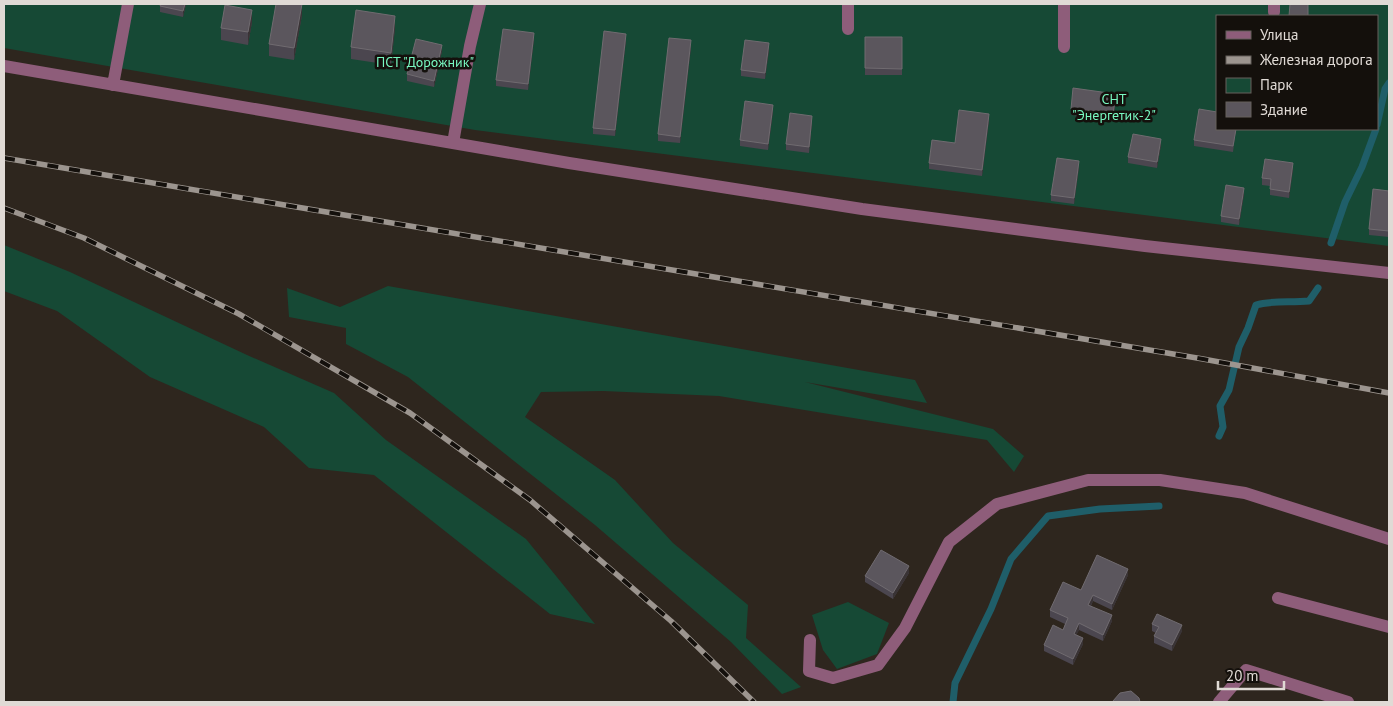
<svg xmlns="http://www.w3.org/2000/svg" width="1393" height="706" font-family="'PT Sans',sans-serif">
<rect width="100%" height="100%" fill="#2e261e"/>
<path fill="#164935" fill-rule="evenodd" d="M4,4H1389V246L475,130L4,48ZM1217,16H1377V129H1217Z
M4,245L70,272L247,355L334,393L386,440L526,539L595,624L550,614L374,475L309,468L264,427L150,377L57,311L4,291Z
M388,286L915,380L927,403L805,382L993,429L1024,456L1014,472L987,440L719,396L603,391L541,392L525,417L615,480L673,543L748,605L746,638L801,687L782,694L731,642L595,525L408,377L346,344V328L289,317L287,288L340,307Z
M848,602L889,623L877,654L837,669L823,650L812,615Z"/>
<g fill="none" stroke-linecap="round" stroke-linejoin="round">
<path stroke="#1f5e69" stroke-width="7" d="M1377,125L1385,89L1389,83
M1331,243L1345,202L1362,167L1376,129
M1219,436L1223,427L1220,406L1229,390L1239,347L1248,328L1256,305C1272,300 1291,303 1309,301L1318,288
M953,702L955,683L991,609L1011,559L1048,516L1100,509L1159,506"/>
<path stroke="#8e5d7a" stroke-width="12" d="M848,4V29
M1274,12V4
M1064,47V4
M4,66L569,163L862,209L1145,246L1389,273
M113,85L128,4
M453,143L470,46L480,4
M1278,598L1389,627
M810,640L809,671L833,678L878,665L905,628L949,542L997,504L1088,480H1160L1245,493L1389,539
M1219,702L1246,670L1348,702"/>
<g stroke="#9c958f" stroke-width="5.5">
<path id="rail" d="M4,158L1203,359L1389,393
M4,208L84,238L239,314L410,413L530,500L671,621L754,702"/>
</g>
<use href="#rail" stroke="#14100c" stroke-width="4" stroke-dasharray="11" stroke-linecap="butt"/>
</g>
<path fill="#4b464f" d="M186,4L183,17L160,12V6Z
M302,15L294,60L269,56V44Z
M252,22L248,45L221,40V28Z
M395,28L391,65L351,59V47Z
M865,37H902V75H865Z
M534,39L528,90L496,86V80Z
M626,40L615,136L593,134V128Z
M691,47L680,143L658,141V134Z
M769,50L765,79L741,76V70Z
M442,51L434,87L407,81V74Z
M1116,100L1113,121L1071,115V109Z
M773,111L768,150L740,146V140Z
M989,120L982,176L929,169V163L955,143Z
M812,122L809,153L786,150V144Z
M1236,129L1233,152L1194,146V140Z
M1161,145L1157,168L1128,163V157Z
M1079,167L1074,204L1051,201V195Z
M1293,169L1289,198L1270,195V186L1262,185V178Z
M1389,191V237L1369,235V229Z
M1244,194L1239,225L1221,222V216Z
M909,573L893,599L865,582V576Z
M1128,575L1112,610L1093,601L1091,606L1112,621L1103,641L1079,630L1076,635L1083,644L1073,665L1044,651V645L1063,630L1065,624L1050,617V610L1081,590Z
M1152,624L1182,631L1172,651L1154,643V636L1156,633L1152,631Z"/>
<path fill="#393335" d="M185,4H186L183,17V11Z
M302,4V15L294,60V48Z
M252,10V22L248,45V32Z
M395,16V28L391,65V53Z
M534,33V39L528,90V84Z
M626,34V40L615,136V130Z
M691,40V47L680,143V137Z
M769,43V50L765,79V73Z
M442,45V51L434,87V81Z
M1116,94V100L1113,121V114Z
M773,105V111L768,150V144Z
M989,114V120L982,176V170Z
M812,116V122L809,153V147Z
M1161,139V145L1157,168V162Z
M1079,161V167L1074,204V198Z
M1293,163V169L1289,198V192Z
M1244,188V194L1239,225V219Z
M909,566V573L893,599V593Z
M1128,569V575L1112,610V604Z
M1093,595V601L1088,611V605Z
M1112,615V621L1103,641V635Z
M1079,623V630L1074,640V634Z
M1182,625V631L1172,651V645Z
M1083,638V644L1073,665V659Z"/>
<path fill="#5b565d" stroke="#706b70" d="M161,4H185L183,11L160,6Z
M276,4H302L294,48L269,44Z
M1290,4H1308V16H1289Z
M225,5L252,10L248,32L221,28Z
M356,10L395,16L391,53L351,47Z
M503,29L534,33L528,84L496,80Z
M604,31L626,34L615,130L593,128Z
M865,37H902V69L865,68Z
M669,38L691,40L680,137L658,134Z
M416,39L442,45L434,81L407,74Z
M745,40L769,43L765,73L741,70Z
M1073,88L1116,94L1113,114L1071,109Z
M745,101L773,105L768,144L740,140Z
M1199,109L1217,112V129H1236L1233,146L1194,140Z
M959,110L989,114L982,170L929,163L932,140L955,143Z
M790,113L812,116L809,147L786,144Z
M1133,134L1161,139L1157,162L1128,157Z
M1057,158L1079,161L1074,198L1051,195Z
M1265,159L1293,163L1289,192L1270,189L1271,179L1262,178Z
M1226,185L1244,188L1239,219L1221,216Z
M1373,189L1389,191V231L1369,229Z
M881,550L909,566L893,593L865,576Z
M1097,555L1128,569L1112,604L1093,595L1088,605L1112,615L1103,635L1079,623L1074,634L1083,638L1073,659L1044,645L1053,625L1063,630L1068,618L1050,610L1063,582L1081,590Z
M1157,614L1182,625L1172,645L1154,636L1159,627L1152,624Z
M1131,691L1139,698L1140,702H1114L1113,701L1120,693Z"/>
<g text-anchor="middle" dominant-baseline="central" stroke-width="5" stroke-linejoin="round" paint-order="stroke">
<g font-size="14" fill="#78f8c1" stroke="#14100c">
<text x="425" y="62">ПСТ "Дорожник"</text>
<text x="1114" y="99">СHТ<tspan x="1114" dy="16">"Энергетик-2"</tspan></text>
</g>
</g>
<rect width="1393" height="706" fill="none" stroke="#e0dad5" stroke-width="10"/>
<rect x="1216" y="15" width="162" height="115" fill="#14100c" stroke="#66615c"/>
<rect x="1226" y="31" width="25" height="8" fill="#8e5d7a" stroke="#66615c"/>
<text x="1260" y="40" font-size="15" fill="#e0dad5">Улица</text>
<rect x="1226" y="56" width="25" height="8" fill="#9c958f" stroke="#66615c"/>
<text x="1260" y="65" font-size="15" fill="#e0dad5">Железная дорога</text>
<rect x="1226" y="78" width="25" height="15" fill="#164935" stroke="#66615c"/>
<text x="1260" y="90" font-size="15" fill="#e0dad5">Парк</text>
<rect x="1226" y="102" width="25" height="15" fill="#5b565d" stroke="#66615c"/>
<text x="1260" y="115" font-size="15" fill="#e0dad5">Здание</text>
<path d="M1218 681v8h66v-8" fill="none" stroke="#e0dad5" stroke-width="2.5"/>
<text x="1226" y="681" font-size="15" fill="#e0dad5" stroke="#14100c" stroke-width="4" paint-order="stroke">20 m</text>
</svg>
